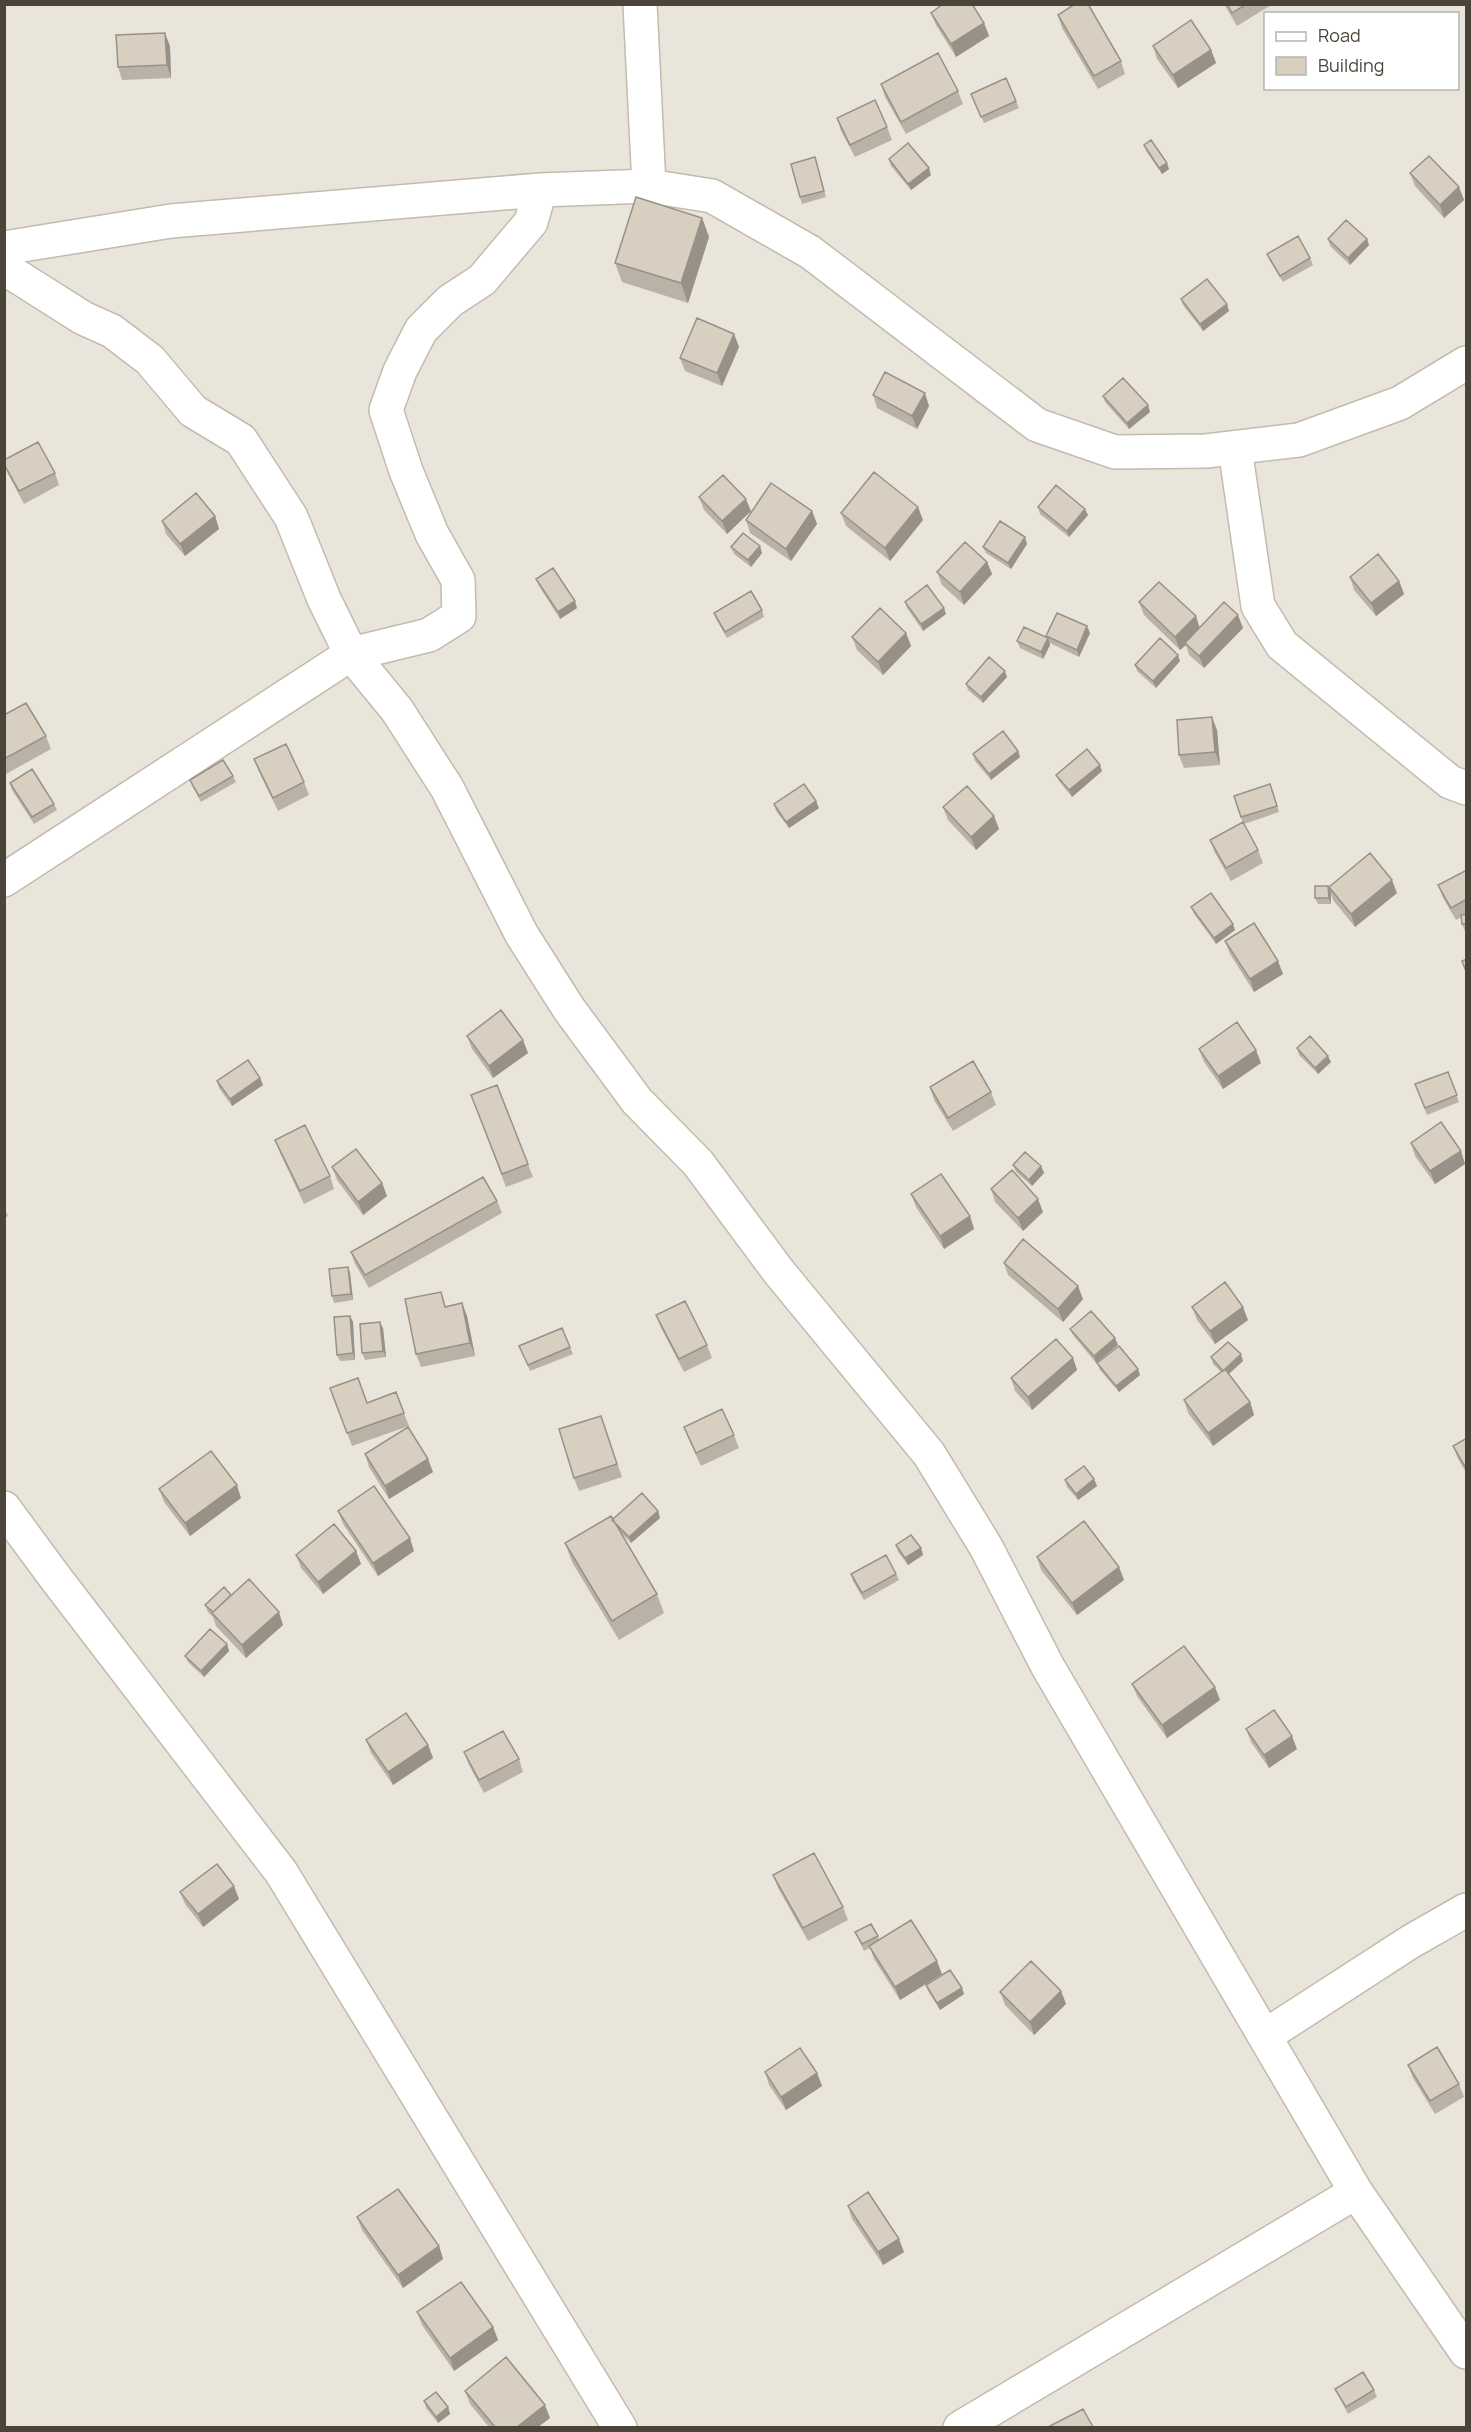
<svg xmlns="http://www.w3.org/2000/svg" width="1471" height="2432" font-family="Manrope,sans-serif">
<rect width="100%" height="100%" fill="#f6f3ec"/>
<path fill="#eae5da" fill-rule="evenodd" d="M5,5H1466V2427H5ZM1266,14H1458V88H1266Z"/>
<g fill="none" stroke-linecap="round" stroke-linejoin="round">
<g stroke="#c2bbae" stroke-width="36">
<path id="minor" d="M640,4L649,186
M4,248L171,221L540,190L649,186L712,196L810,252L1037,425L1115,452L1206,451L1299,440L1400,403L1466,363
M4,268L83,318L112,331L150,360L193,411L241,440L291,517L324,599L351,654L397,710L447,788L522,935L569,1009L637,1101L698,1163L779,1272L929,1454L986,1547L1048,1667L1356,2192L1466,2352
M1235,448L1258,606L1282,645L1450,782L1466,788
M4,880L351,654L429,635L459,616L458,580L432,534L406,471L386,410L400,371L421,330L450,301L482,280L531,222L540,190
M4,1508L54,1576L281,1872L620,2428
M1265,2036L1410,1942L1466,1910
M960,2428L1356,2192"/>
</g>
<use href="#minor" stroke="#fff" stroke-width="33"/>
</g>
<path fill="#bab2a6" d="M1224,4H1273L1237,26Z
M931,13L984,23L989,36L956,57L936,25Z
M1058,15L1121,61L1125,74L1098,89L1062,28Z
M170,46L171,78L122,80L118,67Z
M1153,46L1211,50L1216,63L1178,88L1157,59Z
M881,84L958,91L963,104L906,134L885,97Z
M971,94L1016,101L1019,108L984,123Z
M837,118L887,127L892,140L855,157L841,131Z
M1144,145L1169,169L1162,174L1146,151Z
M889,159L931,175L911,190L891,166Z
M817,164L826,197L802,204L800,197Z
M1410,173L1459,187L1464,200L1444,218L1415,186Z
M702,218L709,237L688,303L622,282L615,263Z
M1328,239H1367L1369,245L1350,265L1330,246Z
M1267,254L1310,258L1313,265L1283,282L1270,261Z
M1181,299L1229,311L1203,331L1183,305Z
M734,334L739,347L722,386L685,371L680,358Z
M873,395L929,406L917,429L877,408Z
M1103,396L1148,405L1150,412L1129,429L1105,402Z
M4,460L55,473L59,485L24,504L8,474L4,465Z
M699,497L751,511L727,534L704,510Z
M1038,507L1088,515L1069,537L1040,514Z
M812,511L817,524L791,561L750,533L746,520Z
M841,513L923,520L890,561L846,526Z
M215,516L219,529L185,556L166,534L162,521Z
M1027,544L1011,569L986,553L983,547Z
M731,547L762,553L751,567L734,554Z
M987,562L992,574L964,605L942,585L937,572Z
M1350,577L1399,581L1404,594L1376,616L1354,590Z
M536,579L577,608L560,619L539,586Z
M905,602L946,614L923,631L907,608Z
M1139,602L1200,627L1243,628L1204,668L1189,655L1186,645L1180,650L1144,615Z
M762,610L764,617L727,638L716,619L714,613Z
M906,633L911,646L883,675L857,650L852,637Z
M1090,633L1079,657L1050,643V645L1043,659L1020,648L1017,641L1047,638L1046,636Z
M1180,661L1156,688L1137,671L1135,665Z
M1007,677L983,703L968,690L966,684Z
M4,715L46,736L51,749L6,774L4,772Z
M1217,730L1220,765L1184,768L1179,755Z
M1018,751L1020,757L991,780L975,761L973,754Z
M254,759L304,782L309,795L278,811L259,772Z
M1102,771L1072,797L1059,781L1056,775Z
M233,776L236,782L201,802L192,786L190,780Z
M10,783L54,804L57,810L34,824L12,790Z
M1273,791L1279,812L1244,824L1258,850L1263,863L1231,881L1215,853L1210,840L1243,823L1234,796Z
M774,804L819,808L789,828L776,811Z
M943,807L994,816L999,829L976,850L948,820Z
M1467,870V931H1465L1462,924V917L1456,920L1443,898L1438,885Z
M1328,886L1331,892V904H1318L1315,898Z
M1329,887L1397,893L1355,927L1333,900Z
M1191,907L1235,930L1216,944L1194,914Z
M1225,941L1283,974L1254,992L1230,954Z
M467,1036L528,1053L493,1078L472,1049Z
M1297,1048L1331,1062L1318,1074L1299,1055Z
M1199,1049L1261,1063L1223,1089L1204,1062Z
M1448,1072L1459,1102L1427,1115L1415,1084Z
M260,1078L263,1085L232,1106L219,1088L217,1081Z
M930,1087L991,1092L996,1105L953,1131L934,1100Z
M471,1095L528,1164L533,1177L506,1187Z
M275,1140L330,1176L334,1189L304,1204L280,1153Z
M1411,1143L1461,1151L1465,1164L1435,1184L1415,1156Z
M1013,1165L1041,1166L1044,1173L1032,1186L1016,1172Z
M332,1167L382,1183L387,1196L363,1215L337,1180Z
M991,1189L1043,1212L1023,1231L995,1202Z
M911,1194L970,1216L974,1229L944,1249L916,1207Z
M497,1201L502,1213L369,1288L355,1264L351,1252Z
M4,1207L8,1216L4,1218Z
M1004,1263L1083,1299L1063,1322L1008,1275Z
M348,1267L350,1273L353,1300L334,1303L332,1296Z
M462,1303L467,1316L475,1356L421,1367L416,1354Z
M1192,1307L1248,1320L1215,1344L1197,1320Z
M656,1315L707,1345L712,1358L684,1372L661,1328Z
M350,1316L353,1322L355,1360L340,1361L337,1355Z
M383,1328L386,1357L365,1360L362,1353Z
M562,1328L573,1354L530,1371L522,1352Z
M1070,1329L1118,1345L1096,1363L1073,1335Z
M1211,1357L1243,1361L1229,1374L1250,1402L1254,1415L1213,1446L1188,1413L1184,1400L1221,1372L1213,1364Z
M1073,1358L1077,1370L1032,1410L1015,1391L1011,1378Z
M1097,1363L1140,1375L1119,1392L1100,1370Z
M330,1388L367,1403L404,1413L409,1426L352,1446Z
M601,1416L622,1477L579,1491L574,1478Z
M684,1427L734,1435L739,1448L701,1466L689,1440Z
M1467,1438V1474L1458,1459L1453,1446Z
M365,1454L433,1472L389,1499L369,1467Z
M1094,1479L1097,1486L1078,1500L1067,1487L1065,1480Z
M159,1489L241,1498L190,1536L164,1502Z
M338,1511L414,1551L378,1576L343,1524Z
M658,1511L660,1518L631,1543L620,1532L657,1594L664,1613L619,1640L572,1562L565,1543L613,1519Z
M896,1545L921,1548L923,1555L908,1565L898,1552Z
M356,1551L361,1564L323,1594L301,1568L296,1555Z
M1037,1557L1124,1580L1077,1615L1041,1570Z
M851,1574H896L899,1580L864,1600L853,1581Z
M231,1595L283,1625L246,1658L216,1626L213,1617L208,1612L205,1605Z
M227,1644L229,1651L204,1677L188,1662L185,1656Z
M1132,1684L1220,1700L1167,1738L1137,1696Z
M1246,1729L1297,1749L1269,1768L1251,1742Z
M366,1740L428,1745L433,1758L393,1785L371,1753Z
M464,1752L519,1759L523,1772L484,1793L469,1765Z
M773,1875L843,1907L848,1920L808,1941L778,1888Z
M180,1892L239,1899L203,1927L185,1904Z
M855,1932L878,1936L879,1939L942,1974L900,2000L874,1959L870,1948L864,1951Z
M926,1985L964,1994L940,2010L928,1991Z
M1061,1991L1066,2004L1034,2035L1005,2005L1000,1992Z
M1408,2065L1459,2084L1464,2097L1435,2114L1413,2078Z
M765,2072L817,2073L822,2086L786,2110L769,2085Z
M848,2206L904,2252L883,2265L852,2219Z
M357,2217L439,2246L443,2259L403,2288L362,2230Z
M417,2312L493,2327L498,2340L454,2371L422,2325Z
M1335,2389L1374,2390L1377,2397L1348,2414L1338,2395Z
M465,2391L550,2418L538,2427H489L470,2404Z
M424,2401L448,2407L450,2414L438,2423L426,2408Z"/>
<path fill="#979187" d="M984,23L989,36L956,57L951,44Z
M165,33L170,46L171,78L167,65Z
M1211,50L1216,63L1178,88L1173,75Z
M1167,163L1169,169L1162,174L1159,168Z
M929,168L931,175L911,190L908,184Z
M1459,187L1464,200L1444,218L1440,205Z
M702,218L709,237L688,303L681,283Z
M1367,239L1369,245L1350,265L1348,258Z
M1227,304L1229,311L1203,331L1200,324Z
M734,334L739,347L722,386L717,373Z
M925,393L929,406L917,429L912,416Z
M1148,405L1150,412L1129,429L1127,423Z
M746,499L751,511L727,534L722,521Z
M918,507L923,520L890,561L885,548Z
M1085,509L1088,515L1069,537L1067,531Z
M812,511L817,524L791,561L786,549Z
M215,516L219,529L185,556L180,544Z
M1025,537L1027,544L1011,569L1008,563Z
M760,546L762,553L751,567L748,560Z
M987,562L992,574L964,605L960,592Z
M1399,581L1404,594L1376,616L1371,603Z
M575,601L577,608L560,619L558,612Z
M944,608L946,614L923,631L921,624Z
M1238,615L1243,628L1204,668L1199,656Z
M1196,616L1200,629L1185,643L1186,645L1180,650L1175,637Z
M1087,626L1090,633L1079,657L1077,650Z
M906,633L911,646L883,675L878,662Z
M1048,638L1050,645L1043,659L1041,652Z
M1178,655L1180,661L1156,688L1153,681Z
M1005,671L1007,677L983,703L981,697Z
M1212,717L1217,730L1220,765L1215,752Z
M1018,751L1020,757L991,780L989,774Z
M1100,765L1102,771L1072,797L1069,790Z
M816,801L819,808L789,828L786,822Z
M994,816L999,829L976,850L971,837Z
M1392,880L1397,893L1355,927L1351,914Z
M1328,886L1331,892V904L1329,898Z
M1233,924L1235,930L1216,944L1214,938Z
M1278,961L1283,974L1254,992L1250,979Z
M523,1040L528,1053L493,1078L489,1066Z
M1256,1050L1261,1063L1223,1089L1218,1076Z
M1328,1056L1331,1062L1318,1074L1315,1068Z
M260,1078L263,1085L232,1106L230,1099Z
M1461,1151L1465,1164L1435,1184L1430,1171Z
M1041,1166L1044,1173L1032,1186L1029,1180Z
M382,1183L387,1196L363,1215L358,1202Z
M1038,1199L1043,1212L1023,1231L1018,1218Z
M970,1216L974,1229L944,1249L940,1236Z
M348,1267L350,1273L353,1300L351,1294Z
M1078,1286L1083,1299L1063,1322L1058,1309Z
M462,1303L467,1316L475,1356L470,1343Z
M1243,1307L1248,1320L1215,1344L1210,1331Z
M350,1316L353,1322L355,1360L353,1353Z
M380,1322L383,1328L386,1357L383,1351Z
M1115,1338L1118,1345L1096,1363L1094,1356Z
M1241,1354L1243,1361L1225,1377L1223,1371Z
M1073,1358L1077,1370L1032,1410L1028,1397Z
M1138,1369L1140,1375L1119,1392L1116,1386Z
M1250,1402L1254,1415L1213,1446L1208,1433Z
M428,1459L433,1472L389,1499L385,1486Z
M1094,1479L1097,1486L1078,1500L1076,1494Z
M237,1485L241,1498L190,1536L185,1523Z
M658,1511L660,1518L631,1543L629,1537Z
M410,1538L414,1551L378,1576L373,1563Z
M921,1548L923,1555L908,1565L905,1558Z
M356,1551L361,1564L323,1594L318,1582Z
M1119,1567L1124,1580L1077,1615L1072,1603Z
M279,1612L283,1625L246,1658L242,1645Z
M227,1644L229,1651L204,1677L201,1671Z
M1215,1687L1220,1700L1167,1738L1162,1725Z
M1292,1736L1297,1749L1269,1768L1264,1755Z
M428,1745L433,1758L393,1785L388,1772Z
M234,1886L239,1899L203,1927L198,1914Z
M937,1961L942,1974L900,2000L895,1987Z
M962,1988L964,1994L940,2010L937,2003Z
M1061,1991L1066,2004L1034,2035L1030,2022Z
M817,2073L822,2086L786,2110L781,2097Z
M899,2239L904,2252L883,2265L878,2252Z
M439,2246L443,2259L403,2288L398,2275Z
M493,2327L498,2340L454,2371L450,2358Z
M545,2405L550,2418L538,2427H517Z
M448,2407L450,2414L438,2423L436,2417Z"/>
<path fill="#d8cfc1" stroke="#979187" stroke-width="1.5" d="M943,4H972L984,23L951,44L931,13Z
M1075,4H1088L1121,61L1094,76L1058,15Z
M1227,4H1247L1232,13Z
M1191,20L1211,50L1173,75L1153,46Z
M165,33L167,65L118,67L116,35Z
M938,53L958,91L901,122L881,84Z
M1006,78L1016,101L981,117L971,94Z
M875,100L887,127L850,145L837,118Z
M1151,140L1167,163L1159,168L1144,145Z
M908,143L929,168L908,184L889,159Z
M1429,156L1459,187L1440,205L1410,173Z
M815,157L824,191L800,197L791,164Z
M636,197L702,218L681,283L615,263Z
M1346,220L1367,239L1348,258L1328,239Z
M1298,236L1310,258L1280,276L1267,254Z
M1207,279L1227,304L1200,324L1181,299Z
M697,318L734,334L717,373L680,358Z
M885,372L925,393L912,416L873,395Z
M1123,378L1148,405L1127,423L1103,396Z
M38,442L55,473L19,491L4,464V460Z
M874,472L918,507L885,548L841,513Z
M723,475L746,499L722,521L699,497Z
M771,483L812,511L786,549L746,520Z
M1056,485L1085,509L1067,531L1038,507Z
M196,493L215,516L180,544L162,521Z
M1000,521L1025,537L1008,563L983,547Z
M743,533L760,546L748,560L731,547Z
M965,542L987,562L960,592L937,572Z
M1378,554L1399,581L1371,603L1350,577Z
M553,568L575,601L558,612L536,579Z
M1159,582L1196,616L1175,637L1139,602Z
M927,585L944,608L921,624L905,602Z
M751,591L762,610L725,632L714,613Z
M1224,602L1238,615L1199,656L1185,643Z
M880,608L906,633L878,662L852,637Z
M1057,613L1087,626L1077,650L1046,636Z
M1024,627L1048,638L1041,652L1017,641Z
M1160,638L1178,655L1153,681L1135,665Z
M989,657L1005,671L981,697L966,684Z
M26,703L46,736L4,759V715Z
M1212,717L1215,752L1179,755L1177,720Z
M1003,731L1018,751L989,774L973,754Z
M286,744L304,782L273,798L254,759Z
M1087,749L1100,765L1069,790L1056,775Z
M223,760L233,776L199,796L190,780Z
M32,769L54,804L32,817L10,783Z
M804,784L816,801L786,822L774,804Z
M1270,784L1277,806L1241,817L1234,796Z
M967,786L994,816L971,837L943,807Z
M1243,822L1258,850L1226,868L1210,840Z
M1370,853L1392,880L1351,914L1329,887Z
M1467,870V899L1451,908L1438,885Z
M1315,886H1328L1329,898H1315Z
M1211,893L1233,924L1214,938L1191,907Z
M1467,914V924H1462L1461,915Z
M1254,923L1278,961L1250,979L1225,941Z
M1467,959V974L1462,961Z
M501,1010L523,1040L489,1066L467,1036Z
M1237,1022L1256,1050L1218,1076L1199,1049Z
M1310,1036L1328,1056L1315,1068L1297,1048Z
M248,1060L260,1078L230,1099L217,1081Z
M973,1061L991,1092L948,1118L930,1087Z
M1448,1072L1457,1095L1425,1108L1415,1084Z
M497,1085L528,1164L502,1174L471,1095Z
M1441,1122L1461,1151L1430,1171L1411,1143Z
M305,1125L330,1176L300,1191L275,1140Z
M356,1149L382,1183L358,1202L332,1167Z
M1025,1152L1041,1166L1029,1180L1013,1165Z
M1012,1170L1038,1199L1018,1218L991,1189Z
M941,1174L970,1216L940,1236L911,1194Z
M483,1177L497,1201L365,1275L351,1252Z
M1023,1239L1078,1286L1058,1309L1004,1263Z
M348,1267L351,1294L332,1296L329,1269Z
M1225,1282L1243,1307L1210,1331L1192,1307Z
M441,1292L445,1307L462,1303L470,1343L416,1354L405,1299Z
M685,1301L707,1345L679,1359L656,1315Z
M1091,1311L1115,1338L1094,1356L1070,1329Z
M350,1316L353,1353L337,1355L334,1317Z
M380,1322L383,1351L362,1353L360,1324Z
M562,1328L570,1347L528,1365L519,1346Z
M1056,1339L1073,1358L1028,1397L1011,1378Z
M1228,1342L1241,1354L1223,1371L1211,1357Z
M1119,1346L1138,1369L1116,1386L1097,1363Z
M1225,1369L1250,1402L1208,1433L1184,1400Z
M358,1378L367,1403L396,1392L404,1413L347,1433L330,1388Z
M722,1409L734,1435L696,1453L684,1427Z
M601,1416L617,1464L574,1478L559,1429Z
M408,1427L428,1459L385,1486L365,1454Z
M1467,1438V1470L1453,1446Z
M211,1451L237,1485L185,1523L159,1489Z
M1084,1466L1094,1479L1076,1494L1065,1480Z
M374,1486L410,1538L373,1563L338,1511Z
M642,1493L658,1511L629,1537L612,1520Z
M611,1516L657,1594L612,1621L565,1543Z
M1084,1521L1119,1567L1072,1603L1037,1557Z
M334,1524L356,1551L318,1582L296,1555Z
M911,1535L921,1548L905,1558L896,1545Z
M886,1555L896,1574L862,1593L851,1574Z
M249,1579L279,1612L242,1645L212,1613Z
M224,1587L231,1595L213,1612L205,1605Z
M210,1629L227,1644L201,1671L185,1656Z
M1184,1646L1215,1687L1162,1725L1132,1684Z
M1274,1710L1292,1736L1264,1755L1246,1729Z
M406,1713L428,1745L388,1772L366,1740Z
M503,1731L519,1759L479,1780L464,1752Z
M814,1853L843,1907L803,1928L773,1875Z
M217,1864L234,1886L198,1914L180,1892Z
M911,1920L937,1961L895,1987L869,1946Z
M871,1924L878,1936L862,1944L855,1932Z
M1031,1961L1061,1991L1030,2022L1000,1992Z
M950,1970L962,1988L937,2003L926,1985Z
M1437,2047L1459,2084L1430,2101L1408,2065Z
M800,2048L817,2073L781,2097L765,2072Z
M398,2189L439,2246L398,2275L357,2217Z
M868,2192L899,2239L878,2252L848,2206Z
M461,2282L493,2327L450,2358L417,2312Z
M506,2357L545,2405L517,2427H495L465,2391Z
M1363,2372L1374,2390L1346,2407L1335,2389Z
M436,2392L448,2407L436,2417L424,2401Z
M1083,2409L1093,2427H1048Z"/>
<rect width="1471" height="2432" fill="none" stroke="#4b4439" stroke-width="12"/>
<rect x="1264" y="12" width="195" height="78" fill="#ffffff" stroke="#b7b4b0" stroke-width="1.5"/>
<rect x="1276" y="32" width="30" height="9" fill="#ffffff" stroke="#b7b4b0" stroke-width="1.5"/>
<text x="1318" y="42" font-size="18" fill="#4b4439">Road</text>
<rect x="1276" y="57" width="30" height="18" fill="#d8cfc1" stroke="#b7b4b0" stroke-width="1.5"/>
<text x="1318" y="72" font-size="18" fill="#4b4439">Building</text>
</svg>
